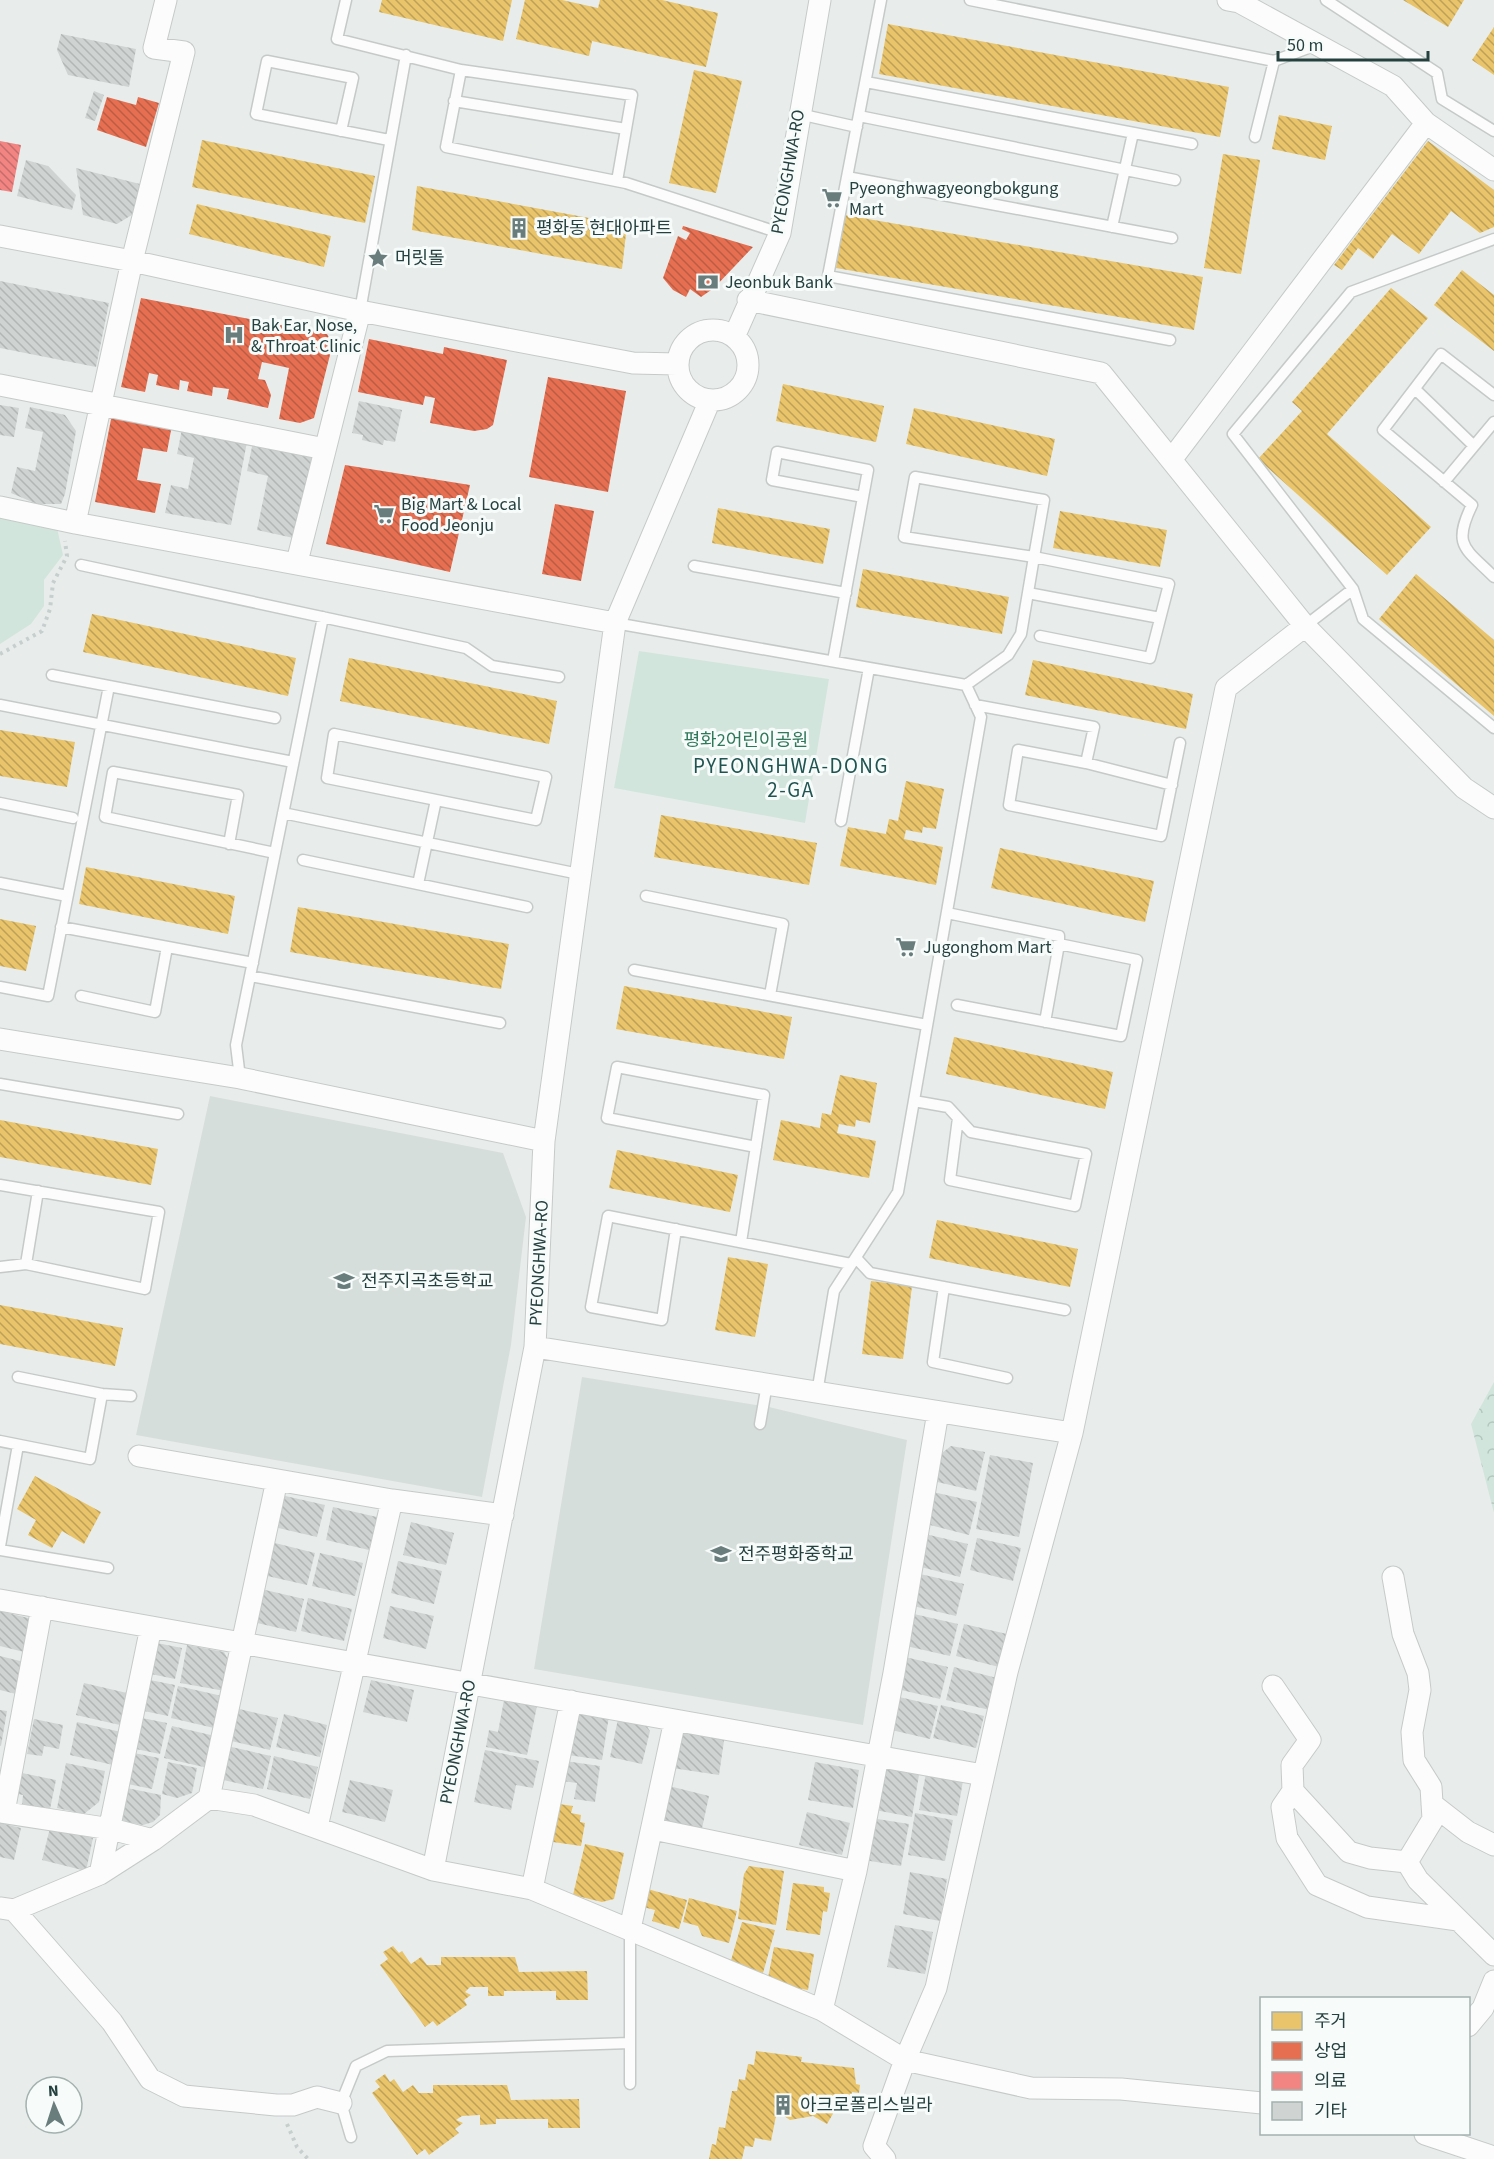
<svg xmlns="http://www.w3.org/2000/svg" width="1494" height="2159" font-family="'Source Sans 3','Noto Sans KR',sans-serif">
<defs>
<pattern id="forest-crowns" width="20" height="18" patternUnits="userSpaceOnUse" patternTransform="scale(1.5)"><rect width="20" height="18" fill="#d2e5dc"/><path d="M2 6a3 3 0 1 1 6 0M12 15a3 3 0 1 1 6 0" fill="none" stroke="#b4c6be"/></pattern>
<pattern id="homes-back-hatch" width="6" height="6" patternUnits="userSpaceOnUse" patternTransform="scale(1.5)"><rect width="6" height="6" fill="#e9c46a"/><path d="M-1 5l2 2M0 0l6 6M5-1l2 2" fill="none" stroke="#bda159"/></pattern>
<pattern id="shops-back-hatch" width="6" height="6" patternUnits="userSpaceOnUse" patternTransform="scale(1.5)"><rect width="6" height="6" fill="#e76f51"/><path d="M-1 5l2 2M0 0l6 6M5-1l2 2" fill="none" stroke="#bb5d45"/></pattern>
<pattern id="health-back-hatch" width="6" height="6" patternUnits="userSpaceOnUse" patternTransform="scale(1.5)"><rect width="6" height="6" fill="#f28482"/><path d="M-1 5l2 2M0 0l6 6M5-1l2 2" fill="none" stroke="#c46e6c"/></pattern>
<pattern id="building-back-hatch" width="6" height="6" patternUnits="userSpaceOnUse" patternTransform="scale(1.5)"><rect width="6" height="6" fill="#cfd4d3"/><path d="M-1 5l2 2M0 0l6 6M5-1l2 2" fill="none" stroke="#b2b7b6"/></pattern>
</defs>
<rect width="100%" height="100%" fill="#e8edec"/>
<path fill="#d6dedc" d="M210,1096L503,1153L526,1217L511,1345L482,1497L136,1435Z
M582,1377L769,1407L907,1440L863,1725L534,1669Z"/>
<path fill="url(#forest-crowns)" d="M1494,1382V1513L1471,1424Z"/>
<path fill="#d2e5dc" d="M0,516L57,528L63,555L44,580V606L31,624L0,644Z
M639,651L829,679L805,823L614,788Z"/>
<path fill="url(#homes-back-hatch)" d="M382,0H512L503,41L379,12Z
M525,0H562L598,8L600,0H662L718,13L706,67L592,41L589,56L516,39Z
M1403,0H1464L1448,27Z
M888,24L1229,87L1220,137L879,74Z
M1494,27V75L1472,60Z
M694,70L742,81L716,193L669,183Z
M1279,115L1332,126L1325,160L1272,149Z
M202,140L375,176L365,223L192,187Z
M1428,141L1494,190V227L1480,233L1451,211L1419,254L1392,234L1373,259L1358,248L1342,270L1334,265Z
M1223,154L1260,160L1241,274L1204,268Z
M417,186L627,225L622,269L412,230Z
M197,204L331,236L324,267L189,234Z
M845,215L1203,277L1194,330L836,268Z
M1462,270L1494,295V351L1434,305Z
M1391,288L1428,318L1327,434L1431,527L1387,575L1258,459L1302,411L1292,402Z
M783,384L884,406L876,442L776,421Z
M914,408L1055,439L1047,476L906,444Z
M718,508L830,529L823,564L712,543Z
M1060,511L1167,530L1160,567L1053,548Z
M863,569L1009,597L1002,634L856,607Z
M1416,574L1494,640V716L1379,619Z
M92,614L296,658L288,696L83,652Z
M349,658L557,701L549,744L340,701Z
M1033,660L1193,694L1186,729L1025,695Z
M0,730L75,742L67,787L0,776Z
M906,781L944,789L936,829L923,827L922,833L906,830L904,839L943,847L936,885L840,866L848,827L886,834L889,819L898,821Z
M661,815L817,843L809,885L654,857Z
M1000,848L1154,881L1145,922L991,888Z
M86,867L235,896L228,934L79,904Z
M298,907L509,944L501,989L290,952Z
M0,919L36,926L26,971L0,966Z
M624,986L792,1017L784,1059L616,1029Z
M954,1037L1113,1072L1105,1109L946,1074Z
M840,1075L877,1083L870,1123L856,1120L855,1127L839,1124L837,1133L876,1141L869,1178L773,1160L781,1120L820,1128L822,1113L831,1115Z
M0,1120L158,1149L151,1185L0,1157Z
M617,1150L738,1175L730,1212L609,1188Z
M937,1220L1078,1249L1070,1287L929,1258Z
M728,1257L768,1264L755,1337L715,1330Z
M871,1281L912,1286L903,1359L862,1354Z
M0,1305L123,1328L115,1366L0,1344Z
M35,1476L101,1512L84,1544L62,1531L52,1548L28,1535L36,1520L17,1509Z
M559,1804L573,1806L571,1813L581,1815L580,1822L585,1823L581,1846L553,1842Z
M585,1844L624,1853L614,1899L602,1902L573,1895Z
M749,1866L784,1871L776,1925L738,1919L744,1874Z
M793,1883L824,1887V1892L830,1893L827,1912L823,1911L820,1935L786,1930Z
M644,1888L687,1900L679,1929L652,1921L655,1910L639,1906Z
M689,1898L737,1911L729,1943L702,1936L698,1926L683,1922Z
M742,1922L775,1930L763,1973L730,1964Z
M393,1946L399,1953L402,1951L411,1964L421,1957L427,1965H441V1957H515L519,1972L587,1971L588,2000H556V1991H504V1996H488V1987H470L465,1992L471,1995L464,2000L467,2005L437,2026L433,2021L425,2027L380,1965L388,1959L383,1952Z
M774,1947L814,1954L808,1990L767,1983Z
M756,2051L802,2057L801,2062L854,2068L856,2084L860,2085L859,2093L852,2092V2099L844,2095L827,2124L813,2116L790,2120L777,2111L771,2141L755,2138L753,2147L745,2146L742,2159H709L712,2144L716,2145L719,2127L725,2128L732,2091H737L739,2079L745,2080L748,2064L754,2065Z
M385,2074L390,2082L394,2079L403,2092L413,2085L419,2093H433V2085H507L511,2100L579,2099L580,2128H548V2119H496V2124L480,2125V2115L462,2116L456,2120L463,2123L455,2129L459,2133L429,2155L425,2149L417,2155L372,2093L380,2087L375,2081Z"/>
<path fill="url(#shops-back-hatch)" d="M107,97L136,105L138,97L159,103L146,147L97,130Z
M683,226L753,247L714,288L701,297L690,289L686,297L673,290L663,278L678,236L686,240L690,233L682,229Z
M141,298L327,334L331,341V351L314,418L300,423L279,419L289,368L262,362L258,379L265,380L271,395L268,408L227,399L229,389L213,387L212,396L187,391L189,382L180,380L179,390L156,385L158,375L149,373L145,392L121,387Z
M369,339L443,354L444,347L507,360L493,425L487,429L474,431L430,423L435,398L425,396L423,405L358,392Z
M548,377L626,391L608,492L529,477Z
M112,414L172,425L167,452L143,448L137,480L161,484L155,513L95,502Z
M345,465L470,485L450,572L326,544Z
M555,504L594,511L581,581L542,574Z"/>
<path fill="url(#health-back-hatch)" d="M0,141L21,145L12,192L0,190Z"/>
<path fill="url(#building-back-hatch)" d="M61,34L136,49L129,87L68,75L57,50Z
M94,91L104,95L95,121L85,118Z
M26,160L48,166L76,195L72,210L17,196Z
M76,168L140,184L135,213L117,224L83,215Z
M0,281L109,303L96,367L0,348Z
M359,401L402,410L395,442L384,440L383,445L362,440L363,435L352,433Z
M0,405L19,408L14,437L0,435Z
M30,407L65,415L76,431L65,494L61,504H37L11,493L17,467L35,471L43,432L25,428Z
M182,429L247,442L231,525L165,513L171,485L188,489L194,458L177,454Z
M253,442L316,455L298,539L257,530L268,476L247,471Z
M951,1446L985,1452L976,1491L933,1481L938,1456Z
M990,1455L1033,1463L1019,1537L976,1529Z
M933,1492L977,1502L969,1535L926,1524Z
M281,1495L325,1505L317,1537L274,1527Z
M333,1507L377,1517L369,1550L326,1540Z
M411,1522L454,1533L446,1565L403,1555Z
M925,1534L968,1544L960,1577L917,1566Z
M977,1538L1021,1548L1013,1581L970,1570Z
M271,1542L315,1553L307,1585L263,1575Z
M320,1553L363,1563L355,1596L312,1586Z
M398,1561L442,1571L434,1604L391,1593Z
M920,1574L964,1584L956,1616L913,1606Z
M261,1589L304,1599L296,1632L253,1622Z
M308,1598L352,1609L344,1641L301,1631Z
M390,1606L434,1616L426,1649L383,1638Z
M0,1611L32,1619L24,1652L0,1646Z
M914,1614L958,1624L950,1656L906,1646Z
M964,1624L1007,1634L999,1667L956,1656Z
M152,1642L182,1648L175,1679L146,1673Z
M187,1645L224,1652L230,1663L225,1691L180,1683Z
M0,1656L24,1662L16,1694L0,1690Z
M905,1657L948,1667L940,1699L897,1689Z
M954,1667L997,1678L990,1710L946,1700Z
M145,1679L175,1685L168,1716L139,1710Z
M371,1680L414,1690L407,1722L363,1712Z
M84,1683L127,1693L120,1725L76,1715Z
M178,1686L222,1696L214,1728L171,1718Z
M895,1696L938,1706L930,1739L887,1729Z
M504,1700L537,1706L527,1755L486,1747L489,1730L498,1732Z
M941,1705L984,1716L976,1748L933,1738Z
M235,1708L278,1718L270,1750L227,1740Z
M0,1710L7,1711L1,1746L0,1745Z
M586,1711L609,1716L602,1760L568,1755L575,1718Z
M284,1714L327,1725L320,1757L276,1747Z
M137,1717L167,1723L160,1754L131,1748Z
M34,1719L63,1725L59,1749L44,1746L42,1756L27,1754Z
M618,1719L646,1725L650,1731L642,1764L610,1757Z
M77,1722L121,1732L113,1765L70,1755Z
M172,1726L215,1736L208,1768L164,1758Z
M689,1729L725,1734L719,1775L672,1768L677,1738Z
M227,1746L271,1756L263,1789L219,1779Z
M485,1750L539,1761L533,1788L516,1785L511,1810L474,1802Z
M129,1752L159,1758L152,1789L123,1783Z
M274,1756L318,1767L310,1799L267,1789Z
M565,1761L600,1766L595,1802L574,1799L577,1783L562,1781Z
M168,1762L197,1768L192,1793L177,1798L162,1794Z
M815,1762L859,1770L853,1808L808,1800Z
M66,1763L105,1771L99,1802L84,1814L57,1808Z
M882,1768L919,1775L912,1817L875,1810Z
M927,1768L964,1775L957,1816L919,1810Z
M17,1772L56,1780L50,1809L22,1804L23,1795L13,1793Z
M350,1780L393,1790L385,1822L342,1812Z
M669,1786L709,1796L701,1833L660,1824Z
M122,1787L161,1795L160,1815L153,1822L143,1825L116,1820Z
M807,1812L850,1823L842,1855L799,1845Z
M915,1813L953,1820L945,1861L908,1855Z
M871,1818L909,1824L901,1866L864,1860Z
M0,1823L21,1828L14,1860L0,1857Z
M50,1828L93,1838L86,1871L42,1860Z
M910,1872L947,1879L940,1921L903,1914Z
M895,1925L933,1932L925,1974L887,1967Z"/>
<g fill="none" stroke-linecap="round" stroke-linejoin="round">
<g stroke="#c5cac9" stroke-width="13">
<path id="lane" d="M346,0L337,39L461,70L632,95L617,181
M881,0L828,276L1170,340
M970,0L1274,61
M1326,0L1437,73L1442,99L1494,131
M461,70L446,147L626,183L780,233
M866,82L1192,144
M454,101L626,129
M799,114L857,127
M859,116L1175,180
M341,131L353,78L267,61L256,114L389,140
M1255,137L1274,61L1316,45
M847,177L1172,238
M1112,227L1133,133
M1494,239L1351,292L1233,434L1353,589L1363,619L1494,728
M360,311L406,55
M1415,389L1474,446
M1494,395L1441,354L1383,430L1472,505C1452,546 1465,548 1494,577
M915,477L1044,500L1034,557L904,537Z
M1444,482L1494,422
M81,565L466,648L492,666L559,677
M694,566L846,593
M1028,593L1160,618
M615,623L966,685L981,717L898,1192L834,1291L817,1393
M1305,626L1353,589
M833,661L868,470L777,452L772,480L863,497
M52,675L275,718
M966,685L1008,655L1021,634L1034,557L1169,584L1150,658L1040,636
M0,705L293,762
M975,705L1094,727L1086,763
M334,734L546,777L536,820L327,778Z
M1172,785L1086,763L1018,750L1009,805L1161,836L1180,743
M0,803L73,818
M283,813L579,874
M841,821L869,668
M229,844L238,795L113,772L105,817L275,853
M303,860L527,907
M0,883L67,896
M418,884L436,800
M646,896L783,924L770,995
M947,913L1059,936V944L1137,960L1121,1036L957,1005
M61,927L253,963
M634,970L927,1025
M250,976L500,1023
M0,987L48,996L109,686
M81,996L155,1012L167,947
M1045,1022L1059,944
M240,1078L236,1045L323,617
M0,1084L178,1114
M914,1101L948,1107L971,1132L1086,1154L1075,1206L950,1180L958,1118
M0,1185L159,1212L145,1289L26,1264L0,1267
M676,1229L662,1320L591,1307L608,1216C689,1232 770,1248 851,1264
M741,1242L764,1095L617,1067L607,1118L756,1147
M856,1258L870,1273L1065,1310
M26,1264L38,1191
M944,1287L933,1362L1007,1378
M18,1377L102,1394L131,1396
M760,1424L767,1384
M0,1441L90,1459L102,1394
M0,1546L18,1445
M0,1550L108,1568
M630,2084V1929
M351,2137L341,2103L356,2066L387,2051L630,2043"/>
</g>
<g stroke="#c5cac9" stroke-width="23">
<path id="street" d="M1228,0L1239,2L1393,86L1426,123L1494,170
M0,236L132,261L360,311L633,363L677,364
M748,300L1101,373L1305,626L1464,788L1494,808
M678 365a35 35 0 1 1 70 0a35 35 0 1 1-70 0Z
M734,337L780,233L820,0
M0,385L325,449
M1171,460L1426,123
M0,507L75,523L615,623
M75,523L132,261L184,52L154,48L166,0
M297,562L360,311
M0,1039L240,1078L544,1141
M535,1347L1072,1433
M139,1456L392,1500L503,1515
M1393,1577L1403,1634L1418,1673L1420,1690L1412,1732L1414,1760L1431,1787L1433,1819L1407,1862L1418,1880L1494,1955
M0,1600L983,1775
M1273,1686L1310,1740L1292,1765L1293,1791L1282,1807L1287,1838L1317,1885L1367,1907L1458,1920
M1293,1791L1349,1852L1370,1858L1407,1862
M209,1798L277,1480
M1432,1804L1468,1832L1494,1845
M0,1812L111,1829L153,1840
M4,1812L42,1607
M317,1827L392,1500
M653,1829L856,1871
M433,1870L535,1347L544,1141L615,623L710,400
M100,1874L151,1627
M532,1889L571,1701
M0,1908L14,1910L100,1874L153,1840L209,1798L254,1805L433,1870L532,1889L822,2010L905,2060L1031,2088L1121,2089L1262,2103
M14,1910L112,2022L150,2079L184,2096L276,2105H293L317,2097L341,2103
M630,1929L675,1720
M822,2010L856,1871L894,1673L938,1412
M1468,2026L1483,2008L1494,1981
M1425,2134L1494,2157
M885,2159L874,2146L905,2060L936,1988L1007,1672L1072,1433L1226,688L1305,626"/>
</g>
<path stroke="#c7cece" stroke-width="4" stroke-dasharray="3 4.5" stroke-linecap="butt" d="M0,654L42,631L50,609L53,583L67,556L65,541
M287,2124L297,2147L308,2159"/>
<use href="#lane" stroke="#fcfcfc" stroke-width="10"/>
<use href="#street" stroke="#fcfcfc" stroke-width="21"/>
</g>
<defs>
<g id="supermarket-bare" transform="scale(1.62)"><path d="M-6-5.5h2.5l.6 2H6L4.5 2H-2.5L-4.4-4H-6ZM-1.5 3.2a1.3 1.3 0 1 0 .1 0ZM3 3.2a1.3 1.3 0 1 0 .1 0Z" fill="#697d7c" stroke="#f7fbfa" stroke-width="2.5" paint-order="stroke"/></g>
<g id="building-bare" transform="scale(1.62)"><path d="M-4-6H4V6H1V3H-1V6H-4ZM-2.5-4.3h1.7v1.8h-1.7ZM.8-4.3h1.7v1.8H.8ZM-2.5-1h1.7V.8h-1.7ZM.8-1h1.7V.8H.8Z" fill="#697d7c" stroke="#f7fbfa" stroke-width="2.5" paint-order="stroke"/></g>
<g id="sight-bare" transform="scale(1.62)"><path d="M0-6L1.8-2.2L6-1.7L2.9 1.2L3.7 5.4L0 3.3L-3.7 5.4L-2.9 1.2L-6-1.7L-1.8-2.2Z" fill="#697d7c" stroke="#f7fbfa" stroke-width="2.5" paint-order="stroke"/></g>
<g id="bank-bare" transform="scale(1.62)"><path d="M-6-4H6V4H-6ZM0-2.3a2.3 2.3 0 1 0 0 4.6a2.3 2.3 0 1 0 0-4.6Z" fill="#697d7c" stroke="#f7fbfa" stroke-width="2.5" paint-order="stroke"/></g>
<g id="hospital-bare" transform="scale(1.62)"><path d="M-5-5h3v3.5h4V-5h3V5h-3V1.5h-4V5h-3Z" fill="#697d7c" stroke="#f7fbfa" stroke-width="2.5" paint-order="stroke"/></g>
<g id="school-bare" transform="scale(1.62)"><path d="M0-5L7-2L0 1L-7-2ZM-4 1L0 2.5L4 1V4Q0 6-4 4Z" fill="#697d7c" stroke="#f7fbfa" stroke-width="2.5" paint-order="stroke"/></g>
</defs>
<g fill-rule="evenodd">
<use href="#supermarket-bare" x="832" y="198"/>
<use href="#building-bare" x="519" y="228"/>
<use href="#sight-bare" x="378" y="258"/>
<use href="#bank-bare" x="708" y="282"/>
<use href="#hospital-bare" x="234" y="335"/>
<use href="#supermarket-bare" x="384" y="514"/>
<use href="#supermarket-bare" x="906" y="947"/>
<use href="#school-bare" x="344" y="1281"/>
<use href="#school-bare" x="721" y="1554"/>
<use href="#building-bare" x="783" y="2105"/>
</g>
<g text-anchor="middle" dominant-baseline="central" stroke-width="6" stroke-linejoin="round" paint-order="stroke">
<g font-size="18" fill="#25413f" stroke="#f7fbfa">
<text transform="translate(788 172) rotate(-80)">PYEONGHWA-RO</text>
<text transform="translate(539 1263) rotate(-87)">PYEONGHWA-RO</text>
<text transform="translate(458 1742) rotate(-79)">PYEONGHWA-RO</text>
</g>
<g font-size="18" fill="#25413f" stroke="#f7fbfa" text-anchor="start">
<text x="849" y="188">Pyeonghwagyeongbokgung<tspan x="849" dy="21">Mart</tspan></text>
<text x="536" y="228">평화동 현대아파트</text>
<text x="395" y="258">머릿돌</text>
<text x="725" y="282">Jeonbuk Bank</text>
<text x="251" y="325">Bak Ear, Nose,<tspan x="251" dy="21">&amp; Throat Clinic</tspan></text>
<text x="401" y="504">Big Mart &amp; Local<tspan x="401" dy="21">Food Jeonju</tspan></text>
<text x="923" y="947">Jugonghom Mart</text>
<text x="361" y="1281">전주지곡초등학교</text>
<text x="738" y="1554">전주평화중학교</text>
<text x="800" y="2105">아크로폴리스빌라</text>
</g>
<g font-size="18" fill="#2f785a" stroke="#f7fbfa">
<text x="746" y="740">평화2어린이공원</text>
</g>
<g font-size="21" letter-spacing="1.5" fill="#205451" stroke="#f7fbfa">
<text x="791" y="766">PYEONGHWA-DONG<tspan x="791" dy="24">2-GA</tspan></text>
</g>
</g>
<rect x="1260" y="1997" width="210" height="138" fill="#f7fbfa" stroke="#a3b1af" stroke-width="1.5"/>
<rect x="1272" y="2012" width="30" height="18" fill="#e9c46a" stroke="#a3b1af" stroke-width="1.5"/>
<text x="1314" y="2027" font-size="18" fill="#25413f">주거</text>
<rect x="1272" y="2042" width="30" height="18" fill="#e76f51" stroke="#a3b1af" stroke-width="1.5"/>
<text x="1314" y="2057" font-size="18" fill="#25413f">상업</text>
<rect x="1272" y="2072" width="30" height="18" fill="#f28482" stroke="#a3b1af" stroke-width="1.5"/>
<text x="1314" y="2087" font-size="18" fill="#25413f">의료</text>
<rect x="1272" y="2102" width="30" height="18" fill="#cfd4d3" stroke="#a3b1af" stroke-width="1.5"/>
<text x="1314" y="2117" font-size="18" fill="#25413f">기타</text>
<g transform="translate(54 2105) rotate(357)"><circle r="28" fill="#f7fbfa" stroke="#a3b1af" stroke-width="1.5"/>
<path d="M0-4.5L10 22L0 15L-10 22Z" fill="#697d7c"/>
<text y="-9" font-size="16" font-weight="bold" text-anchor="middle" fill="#25413f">N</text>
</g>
<path d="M1278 51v9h150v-9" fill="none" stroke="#25413f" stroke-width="3"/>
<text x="1287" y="51" font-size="18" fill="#25413f" stroke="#f7fbfa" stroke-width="4.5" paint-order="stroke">50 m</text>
</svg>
